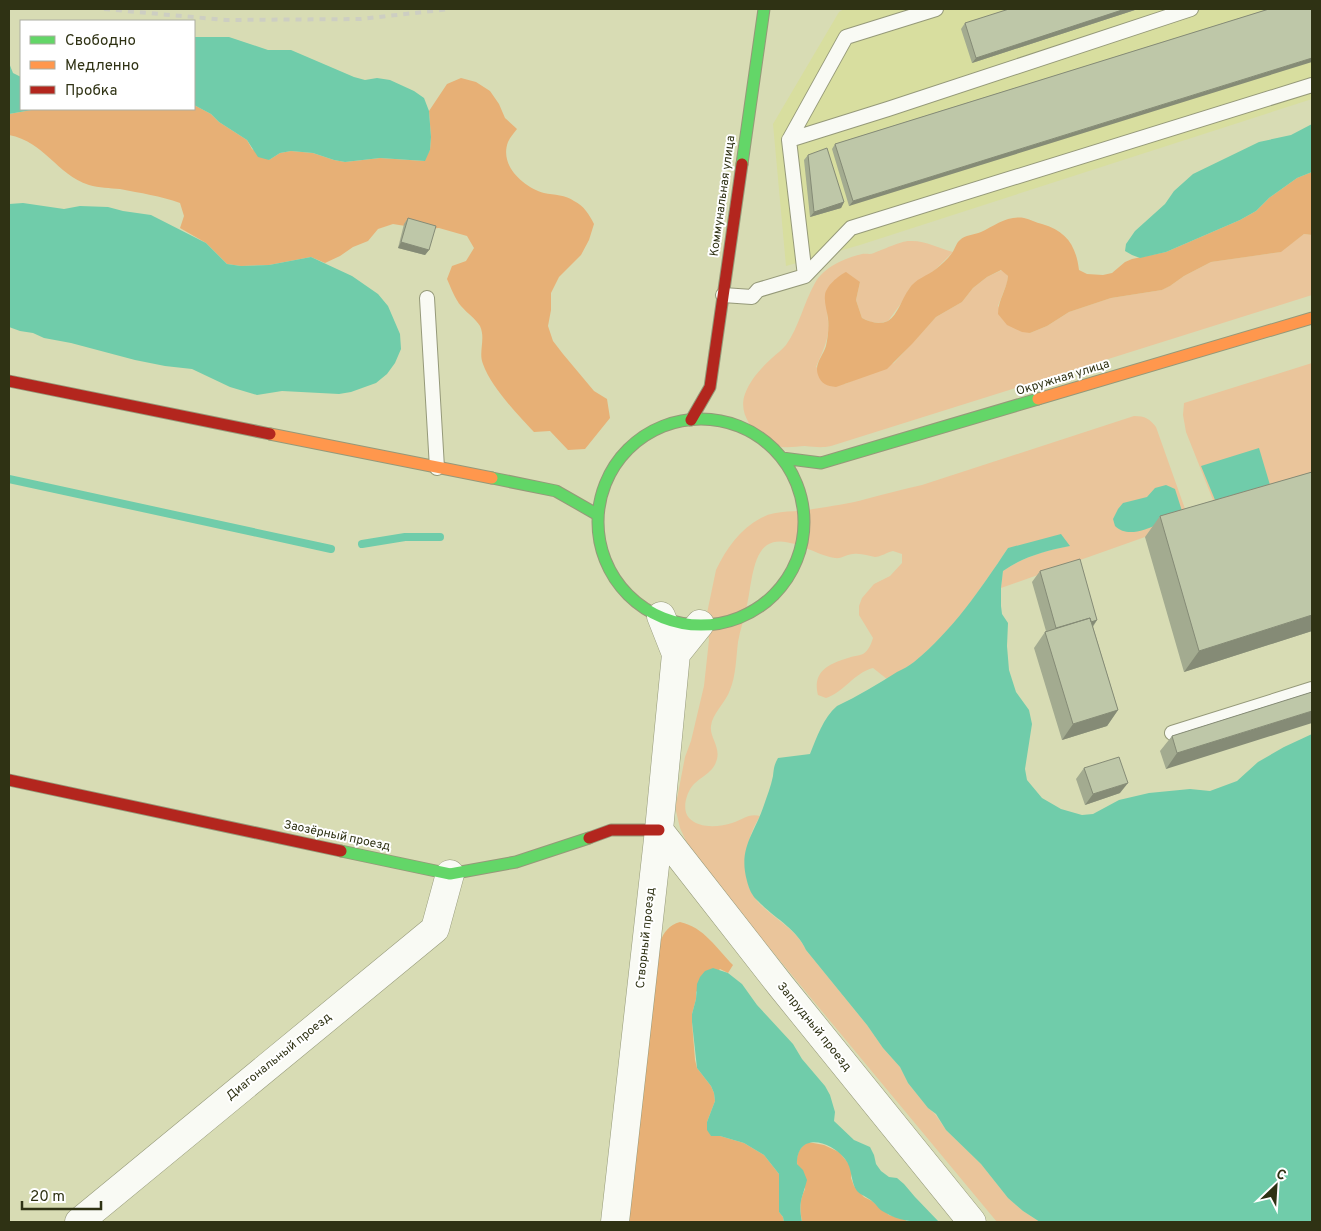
<svg xmlns="http://www.w3.org/2000/svg" width="1321" height="1231" font-family="Overpass,sans-serif">
<rect width="100%" height="100%" fill="#d8dcb4"/>
<path fill="#d8de9f" d="M844,9H1312V99L860,245L786,266L773,124L839,12Z"/>
<path fill="#eac59b" d="M1304,234L1312,235V295L831,446C822,448 815,447 805,446C798,446 790,448 782,447C761,442 736,418 745,394C750,380 761,368 772,358C776,354 782,350 786,345C799,327 804,302 815,283C824,267 845,258 862,254C866,253 870,255 874,253C882,250 901,241 909,241C925,240 938,248 953,252L935,270L909,289L902,302L888,321L880,323L871,322L862,318L856,300L860,282H834C821,295 830,316 828,333C826,346 821,355 816,367L845,384L894,363L936,317L962,302L973,288L987,277L1002,270L1008,276L1007,283L998,306L1030,333L1047,326L1069,312L1111,298L1162,290L1170,286L1184,276L1211,262L1280,252Z
M1312,363V489L1219,515L1186,432L1183,415L1184,403Z
M1134,416C1145,416 1150,419 1156,427L1190,523L1145,537L1001,588L1003,571C1023,557 1045,551 1069,546L1008,548C980,590 953,631 913,663C905,669 896,673 887,679L873,668C854,673 844,692 826,698L818,695C812,672 828,664 848,658C853,656 858,656 863,654C869,650 871,644 873,638L859,615V606L862,598L874,584L890,576L902,563V554L893,551C888,552 880,557 875,557C868,556 862,553 853,554C847,554 842,559 835,558C816,556 786,533 767,545C752,555 751,589 747,605C745,617 740,629 738,642C736,658 736,675 730,690C726,702 712,714 711,726C709,739 726,751 712,769C707,775 700,778 694,784C687,791 681,809 689,818C699,829 720,827 732,823C742,820 749,813 760,816C749,835 746,846 747,868C748,874 747,881 749,887C758,913 794,923 806,950L867,1025L883,1048L900,1067L908,1083L928,1108L935,1114L946,1130L981,1164L1008,1198L1023,1211L1040,1222H997L693,856L680,828L676,811V804L685,757L691,741L704,686L709,640L706,618L716,570C726,549 740,529 761,518C777,509 796,513 813,509C831,506 849,504 866,499C885,494 903,489 922,485Z"/>
<path fill="#e7b076" d="M461,78L476,82L490,91L499,104L505,118L517,129C514,133 510,137 508,142C499,166 524,187 544,193C554,195 566,195 574,201C584,206 589,214 594,224L589,240L581,255L559,277L551,293V310L548,326L553,341L563,354L594,391L607,399L610,418L585,449L568,450L550,431L534,432C518,415 491,387 483,364C478,352 486,339 480,326C475,318 468,314 461,306C455,299 451,288 447,279L452,266L466,261L474,248L467,236L439,228L424,229L393,224L378,229L368,241L353,247L340,256L325,263L311,257L269,265L241,266L227,264L206,243L180,228L184,216L180,203C161,196 140,193 120,189C110,188 99,188 89,185C56,174 45,142 9,135V114L37,109L57,110L64,109H194V105L211,114L219,122L247,140L252,149L269,160L280,153L291,151L313,153L334,160L345,162L380,158L424,161L430,150L431,137L429,111L447,84Z
M1312,172V235L1304,234L1281,252L1211,262L1184,276L1170,286L1162,290L1111,298L1069,312L1047,326L1030,333L1022,332L1007,325L998,314C998,300 1007,289 1008,276L1001,270L987,277L973,288L962,302L936,317L912,344L887,369L836,387C827,386 821,384 818,375C814,364 823,356 826,346C828,337 829,327 828,318C827,311 824,302 825,295C826,286 838,276 846,272L860,282L856,300L862,318C870,322 879,325 888,321C898,315 902,298 909,289C915,279 927,276 936,269C942,264 948,259 952,253C955,249 956,243 960,240C965,235 974,235 981,232C994,226 1008,215 1024,218C1030,219 1036,223 1042,224C1066,231 1076,245 1079,270L1087,274L1103,275L1112,273L1125,262L1132,259L1166,252L1240,220L1256,211L1269,198L1297,178Z
M680,922C704,927 717,949 733,965L728,973L720,969L696,992V999L692,1014V1022L695,1060L697,1068L711,1086L714,1093L715,1101L707,1122L711,1136H720L744,1143L764,1155L779,1174V1212L783,1217L784,1222H628L660,942C664,932 669,925 680,922Z
M808,1142L824,1145L839,1152L849,1164L852,1171L851,1178L854,1186L864,1197L872,1201L889,1215L904,1219L908,1222H802C800,1210 799,1201 805,1189C799,1172 789,1154 808,1142Z"/>
<path fill="#70ccaa" d="M194,37H229L268,50H291L354,77L365,80L377,78L390,80L414,91L424,98L429,111L431,137L430,150L425,161L380,158L345,162L334,160L313,153L291,151L280,153L269,160L258,157L247,140L219,122L211,114L194,105Z
M9,63L13,73L21,77V109H37L9,114Z
M1312,124V172L1297,178L1269,198L1256,211L1240,220L1166,252L1140,258L1132,255L1125,251L1126,244L1135,231L1165,204L1174,191L1193,174L1259,142L1291,135Z
M23,203L64,209L80,206L108,207L123,211L151,215L206,243L227,264L241,266L269,265L311,257L352,276L378,294L388,306L400,334L401,349L395,363L387,374L376,383L351,392L339,394L282,391L257,395L230,387L192,369L165,366L135,360L71,343L44,338L33,333L20,331L9,327V204Z
M1259,448L1270,485L1215,500L1201,466Z
M1166,485L1175,489L1182,511C1165,520 1132,543 1115,526L1113,519L1118,509L1123,503L1147,497L1155,488Z
M1061,534L1070,546C1045,551 1023,557 1003,571L1001,588V606L1002,614L1008,623L1007,646L1009,670L1016,692L1029,710L1032,724L1025,769L1027,780L1042,798L1061,809L1082,815L1093,814L1119,800L1149,793L1190,789L1210,791L1237,781L1258,762L1284,747L1312,734V1222H1040L1023,1211L1008,1198L981,1164L946,1130L936,1114L928,1108L908,1083L900,1067L883,1048L867,1025L806,950C796,928 774,918 758,901C752,896 749,889 747,881C738,848 754,835 764,805C767,796 771,786 773,776C774,768 774,765 778,758L810,754C817,737 823,718 837,706C858,696 878,684 897,672C903,669 909,666 914,662C953,630 980,590 1008,548Z
M713,968L728,973L742,984L757,1005L793,1044L802,1059L825,1086L830,1095L835,1112L834,1121L854,1140L870,1147L874,1155L876,1164L881,1171L889,1177L897,1178L904,1184L915,1197L939,1222C920,1222 901,1223 884,1212C879,1210 877,1205 873,1202C868,1197 862,1196 857,1191C850,1181 853,1169 845,1159C831,1141 797,1131 797,1164L803,1170L807,1180C802,1199 798,1202 802,1222H784L783,1217L779,1212V1174L764,1155L744,1143L720,1136H711L707,1130V1122L715,1101L714,1093L711,1086L697,1068L692,1022V1014L696,999L697,984L700,977L705,971Z"/>
<g fill="none" stroke-linecap="round" stroke-linejoin="round">
<path stroke="#70ccaa" stroke-width="8" d="M9,479L331,549
M362,544L405,537H440"/>
<g stroke="#959979" stroke-width="16">
<path id="lane" d="M789,140L846,37L936,9
M805,276L789,140L888,109L1191,9
M723,295L752,297L758,290L805,276L851,228L1312,85
M427,298L437,468
M1172,733L1312,689"/>
</g>
<g stroke="#959979" stroke-width="29">
<path id="street" d="M676,654L700,624
M659,830L781,986L972,1222
M79,1222L435,929L450,874
M615,1222L659,830L676,654L661,616"/>
</g>
<g stroke="#959979" stroke-width="13">
<path id="fast" d="M742,164L764,9
M598 522a103 103 0 1 1 206 0a103 103 0 1 1-206 0Z
M782,458L821,463L1038,399
M492,478L556,491L598,515
M341,851L450,874L516,862L589,838"/>
</g>
<g stroke="#959979" stroke-width="13">
<path id="slow" d="M1038,399L1312,318
M270,434L492,478"/>
</g>
<g stroke="#959979" stroke-width="13">
<path id="jam" d="M9,381L270,434
M691,420L710,387L742,164
M9,780L341,851
M589,838L611,830H659"/>
</g>
<use href="#lane" stroke="#f9faf4" stroke-width="14"/>
<use href="#street" stroke="#f9faf4" stroke-width="28"/>
<use href="#fast" stroke="#63d668" stroke-width="11"/>
<use href="#slow" stroke="#ff974d" stroke-width="11"/>
<use href="#jam" stroke="#b3261e" stroke-width="11"/>
<path stroke="#cdcec2" stroke-width="4" stroke-dasharray="6 6" stroke-linecap="butt" d="M104,9L226,20L361,19L450,9"/>
</g>
<path fill="#a3ab90" d="M1138,9L972,63L961,29L965,23Z
M1269,9L849,206L832,149L835,144Z
M808,155L844,202L841,208L810,217L804,160Z
M408,218L429,250L425,255L398,248L404,224Z
M1312,472V631L1184,672L1145,537L1160,516Z
M1040,571L1097,620L1093,627L1118,710L1107,726L1062,740L1034,648L1045,632L1046,631L1032,582Z
M1312,692L1166,769L1160,751L1172,736Z
M1084,768L1120,793L1085,805L1076,779Z"/>
<path fill="#858b76" d="M1125,9H1138L972,63L976,58Z
M1312,58V62L849,206L853,201Z
M844,202L841,208L810,217L814,212Z
M401,242L429,250L425,255L398,248Z
M1312,615V631L1184,672L1199,651Z
M1097,620L1089,631L1057,632Z
M1118,710L1107,726L1062,740L1073,724Z
M1312,711V723L1166,769L1177,753Z
M1128,783L1120,793L1085,805L1093,794Z"/>
<path fill="#bec7a8" stroke="#858b76" d="M1009,9H1125L976,58L965,23Z
M1269,9H1312V58L853,201L835,144Z
M827,148L844,202L814,212L808,155Z
M408,218L436,226L429,250L401,242Z
M1312,472V615L1199,651L1160,516Z
M1080,559L1097,620L1091,622L1090,618L1056,628L1040,571Z
M1090,618L1118,710L1073,724L1045,632Z
M1312,692V711L1177,753L1172,736Z
M1119,757L1128,783L1093,794L1084,768Z"/>
<g text-anchor="middle" dominant-baseline="central" stroke-width="4" stroke-linejoin="round" paint-order="stroke">
<g font-size="12" fill="#2f3214" stroke="#fff">
<text transform="translate(723 196) rotate(-82)">Коммунальная улица</text>
<text transform="translate(1063 378) rotate(-17)">Окружная улица</text>
<text transform="translate(337 836) rotate(12)">Заозёрный проезд</text>
<text transform="translate(646 938) rotate(-84)">Створный проезд</text>
<text transform="translate(814 1027) rotate(51)">Запрудный проезд</text>
<text transform="translate(279 1057) rotate(-39)">Диагональный проезд</text>
</g>
</g>
<rect width="1321" height="1231" fill="none" stroke="#2f3214" stroke-width="20"/>
<rect x="20" y="20" width="175" height="90" fill="#ffffff" stroke="#acada1"/>
<rect x="30" y="36" width="25" height="8" fill="#63d668" stroke="#acada1"/>
<text x="65" y="45" font-size="15" fill="#2f3214">Свободно</text>
<rect x="30" y="61" width="25" height="8" fill="#ff974d" stroke="#acada1"/>
<text x="65" y="70" font-size="15" fill="#2f3214">Медленно</text>
<rect x="30" y="86" width="25" height="8" fill="#b3261e" stroke="#acada1"/>
<text x="65" y="95" font-size="15" fill="#2f3214">Пробка</text>
<g transform="translate(1276 1186) rotate(25)" stroke="#ffffff" stroke-width="4" paint-order="stroke">
<path d="M0-4L9 19L0 12L-9 19Z" fill="#2f3214"/>
<text y="-8" font-size="14" font-weight="bold" text-anchor="middle" fill="#2f3214">С</text>
</g>
<path d="M22 1201v8h79v-8" fill="none" stroke="#2f3214" stroke-width="2.5"/>
<text x="30" y="1201" font-size="15" fill="#2f3214" stroke="#ffffff" stroke-width="4" paint-order="stroke">20 m</text>
</svg>
